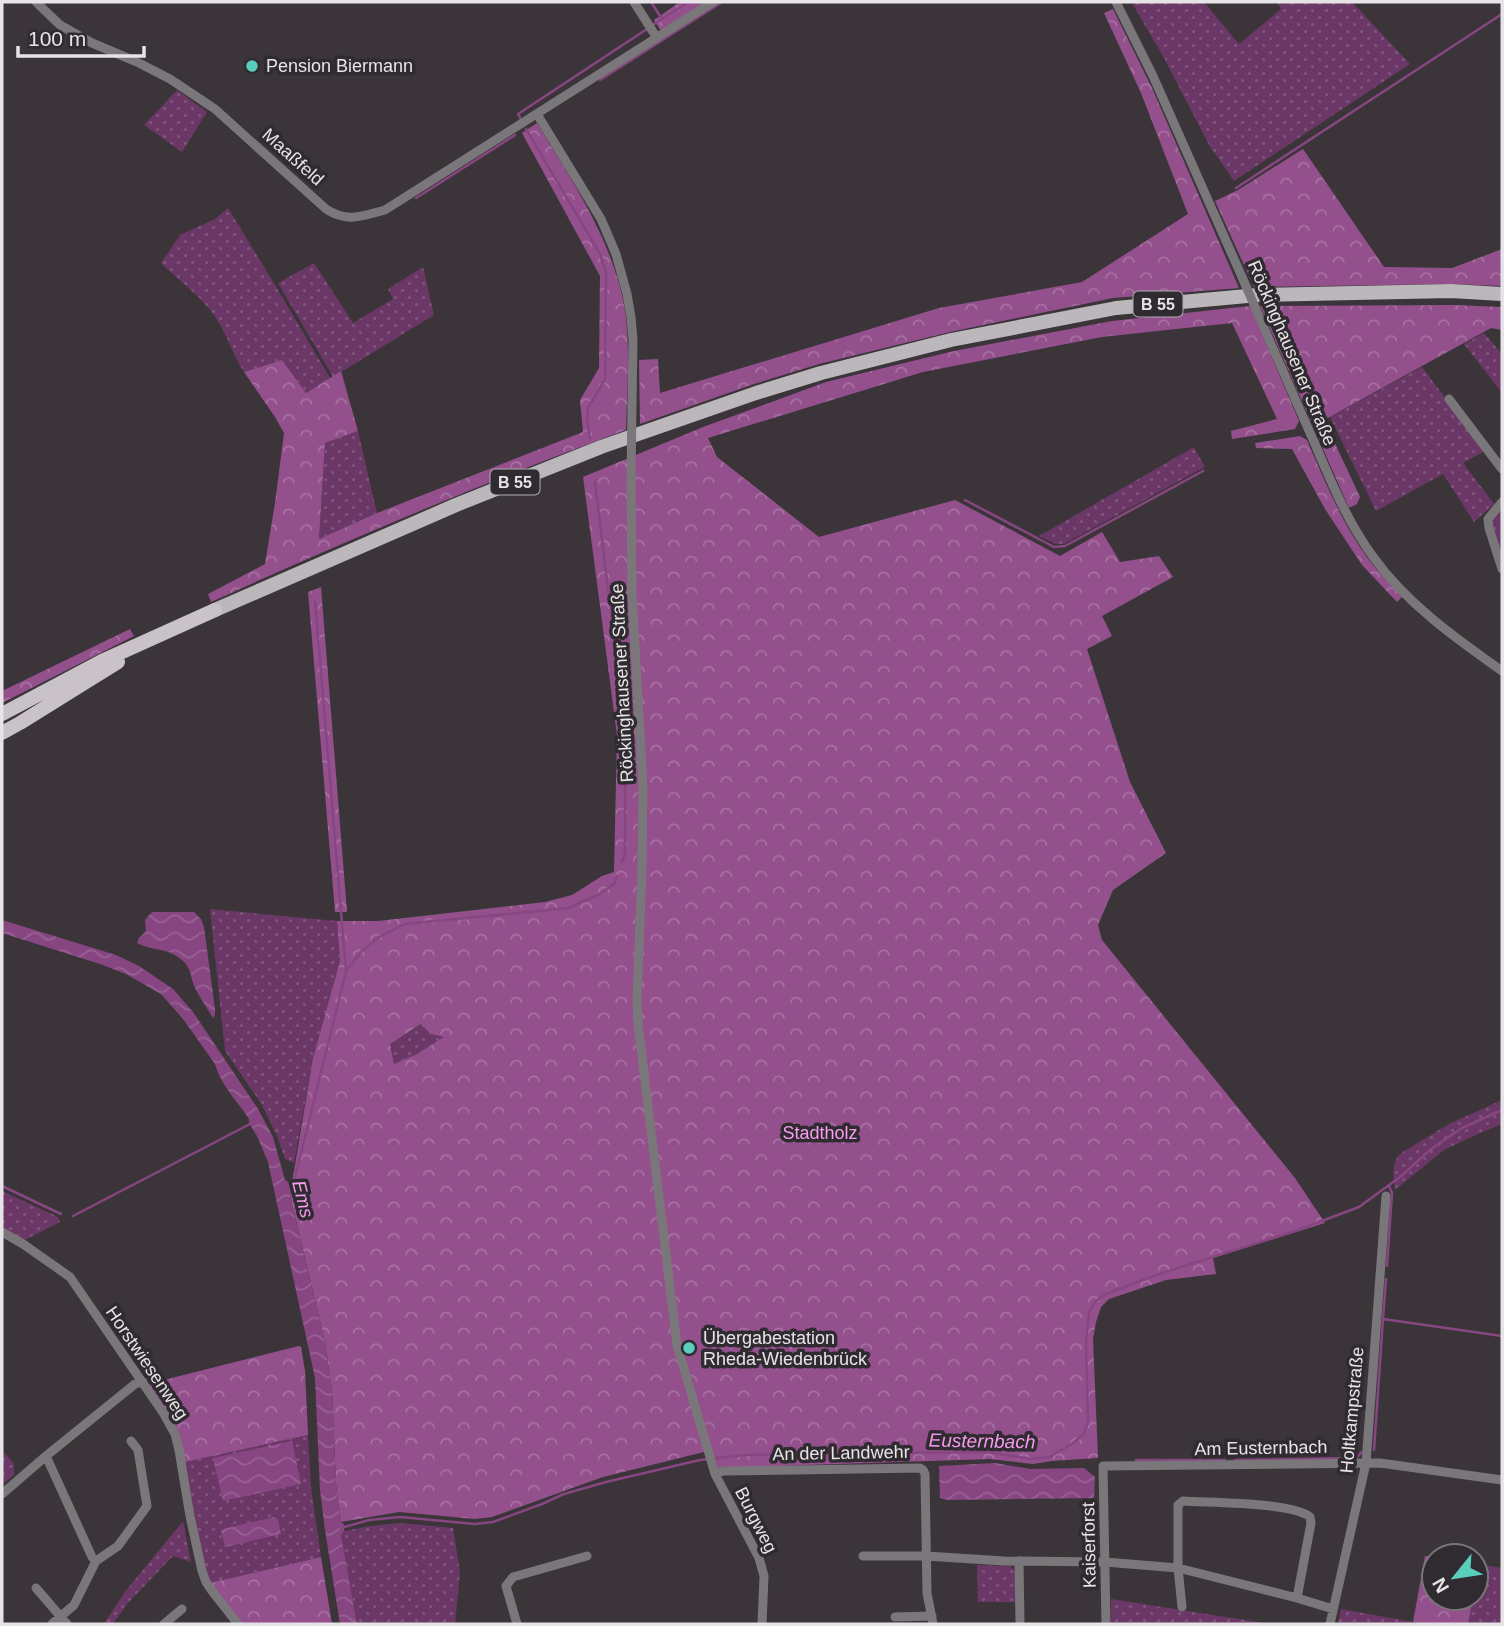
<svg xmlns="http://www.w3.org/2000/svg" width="1504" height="1626" font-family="Arial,sans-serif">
<defs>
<pattern id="grass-dots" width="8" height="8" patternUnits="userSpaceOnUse" patternTransform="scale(1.75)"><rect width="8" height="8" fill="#6b3766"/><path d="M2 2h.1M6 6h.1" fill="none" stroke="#80547c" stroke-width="1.8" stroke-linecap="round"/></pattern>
<pattern id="forest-crowns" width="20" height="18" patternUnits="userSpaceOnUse" patternTransform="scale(1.75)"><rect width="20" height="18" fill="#93508d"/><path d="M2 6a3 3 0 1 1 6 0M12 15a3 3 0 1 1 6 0" fill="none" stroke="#a771a2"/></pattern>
<pattern id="water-waves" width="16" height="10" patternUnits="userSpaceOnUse" patternTransform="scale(1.75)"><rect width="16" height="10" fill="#874682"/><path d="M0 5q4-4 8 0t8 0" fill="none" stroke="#986194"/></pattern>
</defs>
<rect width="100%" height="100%" fill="#3b353a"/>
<path fill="url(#grass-dots)" d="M1134,2H1204L1239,44L1281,9L1277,2H1352L1410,64L1234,181L1209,145L1164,58L1132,3Z
M177,90L207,112L182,152L144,125Z
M228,208L275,285L330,378L306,393L282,360L244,372C233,355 227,335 216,318C202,297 179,281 161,263L180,235L215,219Z
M314,263L353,323L393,299L388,289L423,267L434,315L333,377L278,283Z
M1484,333L1502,354V393L1464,344Z
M1422,367L1485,451L1463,463L1494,504L1474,522L1443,474L1376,511L1330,417Z
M358,431L377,513L319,539L325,443Z
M1194,447L1205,467L1064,544H1055L1039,536Z
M1502,508V553L1492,526V520Z
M210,909L337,921L340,961L313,1058L294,1163L285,1159L277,1136L262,1105L225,1051Z
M422,1024L445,1037L417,1054L394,1064L390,1044Z
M1502,1100V1124L1469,1138L1444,1150L1395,1190C1394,1176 1390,1164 1401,1153L1449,1124Z
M2,1191L58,1217L60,1222L23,1241L2,1228Z
M308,1435L311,1488L321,1557L210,1583L204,1569L185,1462Z
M2,1450L14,1464V1475L2,1485Z
M183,1521L191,1562L173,1556L127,1604L113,1624H104L124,1593Z
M400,1523L453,1528L460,1572L455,1624H357L341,1535L344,1531L370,1526Z
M1478,1564L1502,1568V1624H1468L1473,1598H1476V1578Z
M977,1565L1010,1566L1015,1570L1016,1602H978Z
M1111,1599L1271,1624H1111Z
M1341,1609L1413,1622L1424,1624H1338Z"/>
<path fill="url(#forest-crowns)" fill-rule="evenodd" d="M680,2H706L661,31L654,20Z
M1113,9L1152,88L1239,288L1113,298L950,332L819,364L754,384L640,424L639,360L658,359L660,393L939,308L1082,282L1188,214L1141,93L1104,13Z
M537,123C574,184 616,245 626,317C630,354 627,393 626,430C485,482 347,540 211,602L208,594L265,564L275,503L284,433L275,417L244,372L282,360L306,393L341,371L358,431L325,443L319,539L377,513L583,432L580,400L599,368L600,276L522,133Z
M1303,149L1384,267L1452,268L1502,249V286L1452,284L1254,287L1215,201L1238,190Z
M1454,305L1502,307V330L1491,328L1324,420L1360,497L1357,504L1349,508L1260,306Z
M1250,306L1299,421L1295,429L1232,439L1231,431L1277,419L1232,323L1102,337L923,372L708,438L717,457L819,537L955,500L1060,556L1102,532L1120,562L1159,556L1173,577L1102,616L1112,636L1087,649L1130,782L1166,853L1113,890L1098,925L1102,940L1295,1178L1325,1223L1213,1258L1216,1274L1166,1280L1109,1299L1101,1307L1096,1322L1093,1339L1098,1458L1052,1461L1033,1464L990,1459L718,1468L712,1450L603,1477L492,1517L475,1519L399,1512L341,1522L336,1484L332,1390L325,1342L290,1195L313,1058L340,961L337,921H378L545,902L572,895L602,876L614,872L617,735L583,477L703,427L826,382L954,351L1112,321ZM421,1024L431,1034L444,1037L417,1054L394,1064L390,1044Z
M1300,436L1307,440C1325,481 1342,524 1369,560C1379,573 1391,585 1402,597L1397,602L1362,565L1325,509L1292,449L1256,448L1255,443Z
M321,587L347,912H335L308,592Z
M130,629L134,636L2,703V691Z
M299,1346L301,1347L305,1371L308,1435L185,1462L179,1432L148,1384Z
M1425,1556L1434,1557V1598H1473L1468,1624H1424L1413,1622Z
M321,1557L332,1624H243L213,1589L210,1583Z"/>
<path fill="url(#water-waves)" d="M152,912H194L201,919L204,927L215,1009V1015L213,1018C208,1009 201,1000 196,990C188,973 194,966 173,954C161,948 150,950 137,943L139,938L146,931L145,920Z
M2,920L116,955L139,966L173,989L193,1012L258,1109L273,1137L285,1180L293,1185L290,1196L325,1342L332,1390L336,1484L341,1522L344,1524V1531L341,1535L357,1624H340L325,1530L320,1490L315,1378L268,1162L257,1136L249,1123V1119C238,1102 220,1084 215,1064L183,1019L161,994L126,974L100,964L2,933Z
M292,1441L301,1484L223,1501L213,1458Z
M995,1463L1030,1469L1084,1468L1095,1477L1094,1498L948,1500L940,1498L939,1466Z
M274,1517L278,1519L281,1534L225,1547L221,1530L223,1529Z"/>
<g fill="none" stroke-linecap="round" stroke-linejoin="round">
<path stroke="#874682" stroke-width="2.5" d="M651,2L662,19
M654,24L689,2
M600,80L722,2
M521,119L518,114L647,29
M526,129L600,254L606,272L605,379L588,408L587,421L590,438
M1236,188L1502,14
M416,198L515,135
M595,482L625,728V854L622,862
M965,500L1054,547L1065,546L1203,471
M346,971L361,952L379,937L405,924L568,908L600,894L615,883L617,876
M289,1184L295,1178L346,971L315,602
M2,1186L61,1214
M73,1216L250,1124
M1387,1266L1392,1193L1389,1186
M1386,1279L1383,1319L1502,1336
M1374,1450L1383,1319
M1136,1460H1225
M1235,1460L1356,1458L1362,1452
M341,1528L369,1520L400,1517L475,1524L493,1522L542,1504L564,1494L606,1482L700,1460L745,1455L988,1452L1030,1459L1050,1457L1073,1443L1083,1435L1088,1423L1086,1344L1089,1312L1096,1301L1106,1294L1159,1274L1295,1231L1359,1207L1400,1177L1431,1149L1462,1128L1502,1110"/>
<path stroke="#7a777a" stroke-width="9" d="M36,2L60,25L92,43L137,62L170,79L215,109L326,209C347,223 362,216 385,210L713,2
M634,2L657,38
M1116,2L1153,76L1242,277
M537,114L601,219L616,254L627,294L631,317L633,340L632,403
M1274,351C1288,382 1301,413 1315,444C1332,484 1348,523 1374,558C1407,604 1457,639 1502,671
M1449,399L1502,469
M631,481L632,594L643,786L642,872L637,998L638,1023L677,1345L715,1474L759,1558L764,1576L762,1624
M1502,502L1488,519L1489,528L1502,569
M2,1232L23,1244L70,1277L164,1414L175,1434L179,1450L190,1516L202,1571L206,1582L212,1591L238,1624
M46,1456L92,1557L96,1561
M715,1474L723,1471L920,1468L923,1470L925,1474L927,1593L933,1624
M2,1494L46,1456L135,1384L143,1382
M863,1556H926L1004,1561L1105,1562L1178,1568L1297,1598L1333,1609
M1019,1561L1020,1624
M36,1588L67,1624
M1182,1607L1178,1568V1505L1183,1501C1209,1503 1292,1502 1310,1517L1311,1523L1297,1598
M895,1617L932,1616
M52,1624L74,1605L96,1561L118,1546L147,1506L138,1450L131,1441
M164,1624L182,1609
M517,1624L506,1586L513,1577L587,1556
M1106,1624L1103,1466L1380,1463L1502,1480
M1330,1624L1366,1463L1386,1196"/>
<path stroke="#bcb7bb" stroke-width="14" d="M215,610L456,505L601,447L756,393L821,373L951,340L1116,308L1258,295L1451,291L1502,294"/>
<path stroke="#c9c3c8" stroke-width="14" d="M2,714L102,661L215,610
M2,733L20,723L118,662"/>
<path stroke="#7a777a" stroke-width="9" d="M1242,277L1274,351
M631,481L632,403"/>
</g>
<g fill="#5acebd" stroke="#302b30" stroke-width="2.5">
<circle cx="252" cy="66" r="7"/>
<circle cx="689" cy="1348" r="7"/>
</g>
<g text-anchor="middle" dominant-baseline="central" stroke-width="7" stroke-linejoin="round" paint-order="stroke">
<g fill="#302b30" stroke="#b0acb0" stroke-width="2">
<rect x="1133.5" y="291.5" width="49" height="25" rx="5"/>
<rect x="490.5" y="469.5" width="49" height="25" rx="5"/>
</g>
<g font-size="16" font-weight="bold" fill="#e7e4e7">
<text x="1158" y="304">B 55</text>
<text x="515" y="482">B 55</text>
</g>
<g font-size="18" fill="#e7e4e7" stroke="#302b30" text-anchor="start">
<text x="266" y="66">Pension Biermann</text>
<text x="703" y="1338">Übergabestation<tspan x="703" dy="21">Rheda-Wiedenbrück</tspan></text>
</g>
<g font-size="18" fill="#e7e4e7" stroke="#302b30">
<text transform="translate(293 157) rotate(42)">Maaßfeld</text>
<text transform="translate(1292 353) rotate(67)">Röckinghausener Straße</text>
<text transform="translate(622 683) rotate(-93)">Röckinghausener Straße</text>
<text transform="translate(147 1363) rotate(56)">Horstwiesenweg</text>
<text transform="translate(1352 1410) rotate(-85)">Holtkampstraße</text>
<text transform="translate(1261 1448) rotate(-1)">Am Eusternbach</text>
<text transform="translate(841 1453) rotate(-1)">An der Landwehr</text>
<text transform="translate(756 1520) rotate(63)">Burgweg</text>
<text transform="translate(1089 1545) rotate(-91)">Kaiserforst</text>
</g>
<g font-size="18" fill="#f89def" stroke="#302b30">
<text x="820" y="1133">Stadtholz</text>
</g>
<g font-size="19" font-style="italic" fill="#f599ec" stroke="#302b30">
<text transform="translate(303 1199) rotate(76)">Ems</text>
<text transform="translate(982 1441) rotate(1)">Eusternbach</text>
</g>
</g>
<rect width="1504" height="1626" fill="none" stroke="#e7e4e7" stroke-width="7"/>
<g transform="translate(1455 1577) rotate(240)"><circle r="33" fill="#302b30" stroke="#797579" stroke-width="2"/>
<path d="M0-5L12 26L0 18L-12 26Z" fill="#5acebd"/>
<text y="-10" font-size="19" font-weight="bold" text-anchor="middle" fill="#e7e4e7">N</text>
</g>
<path d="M18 46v10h126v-10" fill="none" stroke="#e7e4e7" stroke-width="3.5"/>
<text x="28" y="46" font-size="21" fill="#e7e4e7" stroke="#302b30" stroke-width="5" paint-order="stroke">100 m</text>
</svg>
